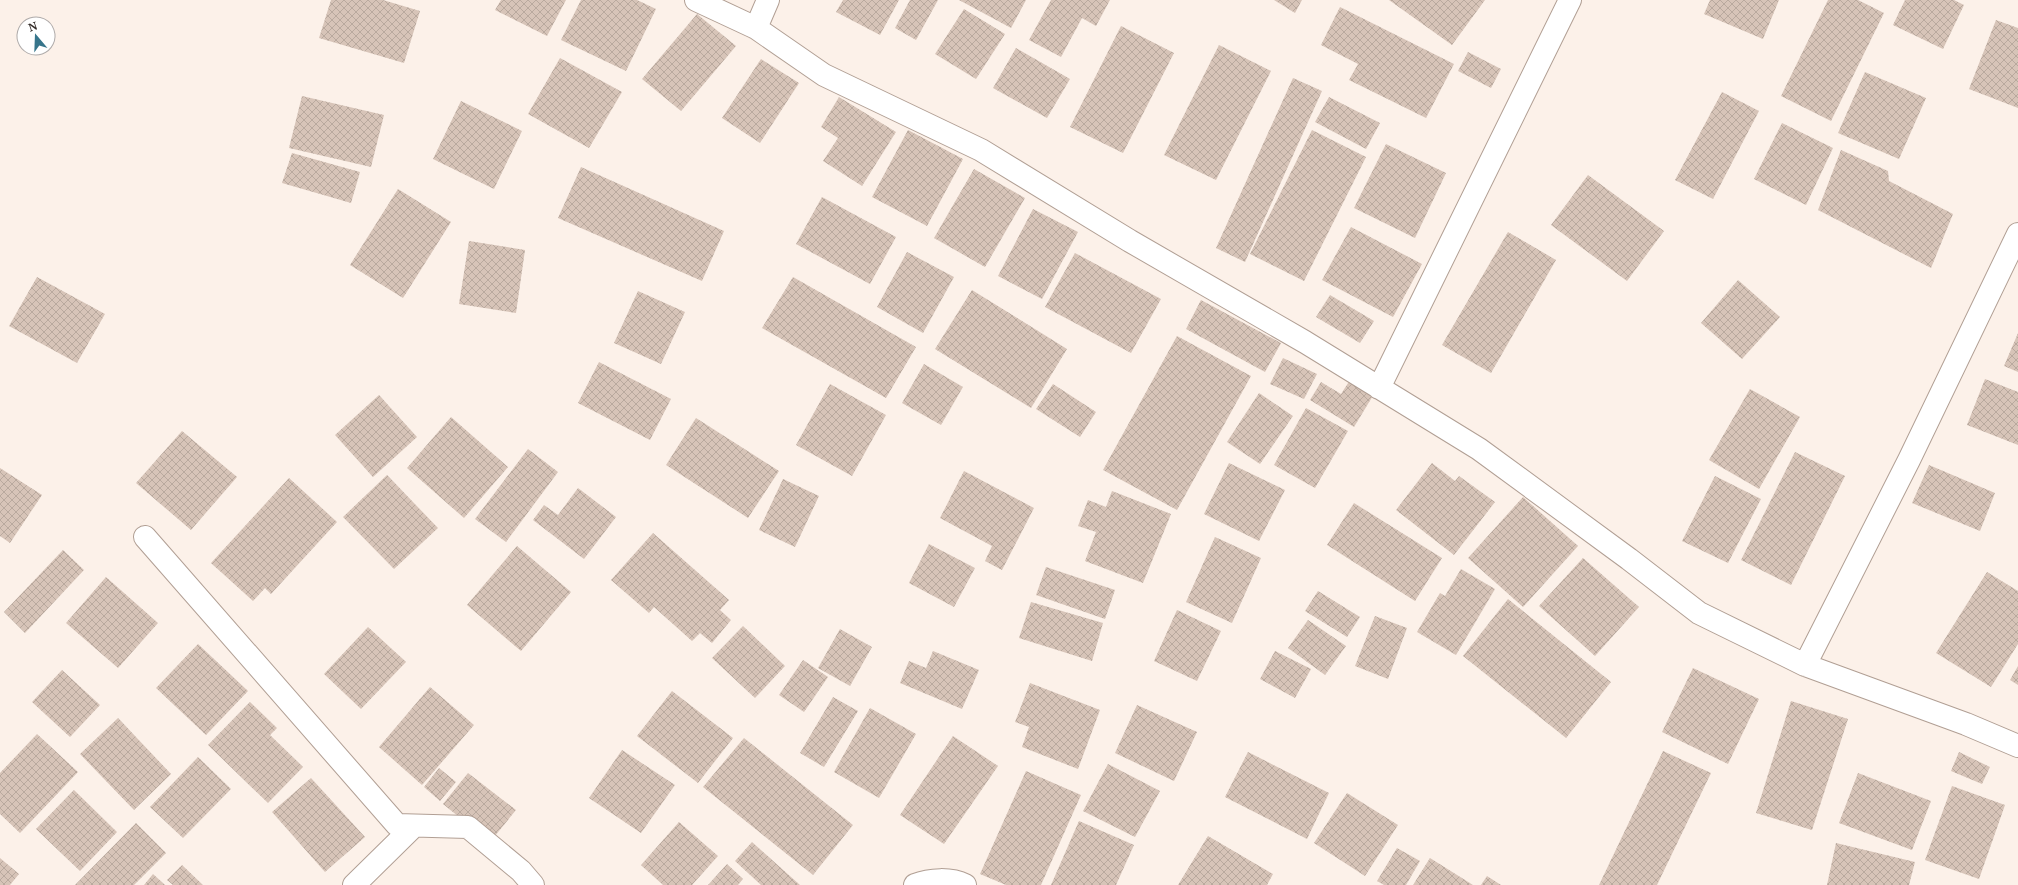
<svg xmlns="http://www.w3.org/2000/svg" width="2018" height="885" font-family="'Noto Serif',serif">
<defs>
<pattern id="building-cross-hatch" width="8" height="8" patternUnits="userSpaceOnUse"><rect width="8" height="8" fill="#d7c4b8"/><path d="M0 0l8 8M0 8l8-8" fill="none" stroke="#b9a99e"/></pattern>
</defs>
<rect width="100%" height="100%" fill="#fcf1e9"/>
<path fill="url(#building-cross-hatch)" d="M331,0H383L420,11L404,63L319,38Z
M501,0H566L547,36L495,10Z
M581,0H637L656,9L626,71L561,40Z
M843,0H899L880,35L836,12Z
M910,0H938L916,40L895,28Z
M959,0H1026L1011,28Z
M1051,0H1110L1096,26L1082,18L1061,57L1029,40Z
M1274,0H1302L1295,13Z
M1389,0H1485L1452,45Z
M1710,0H1779L1763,39L1704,14Z
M1828,0H1858L1884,13L1831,121L1781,96Z
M1905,0H1954L1964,5L1943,49L1893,25Z
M1340,7L1454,64L1426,118L1349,80L1358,64L1321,45Z
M964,9L1005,34L976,79L935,54Z
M697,14L736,46L681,111L642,79Z
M1996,20L2018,28V108L1969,89Z
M1121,26L1174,53L1123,153L1070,127Z
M1219,45L1271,71L1216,180L1164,155Z
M1016,48L1070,79L1047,118L993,88Z
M1468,52L1501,69L1491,88L1458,71Z
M560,58L622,92L589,148L528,114Z
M761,59L799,83L760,143L722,118Z
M1865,72L1926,98L1899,159L1838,133Z
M1293,78L1322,91L1245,262L1216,248Z
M1722,92L1759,111L1713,199L1675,180Z
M302,96L384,115L371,167L289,148Z
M839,97L896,132L862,186L823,161L838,138L821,127Z
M1329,97L1380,123L1366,149L1315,122Z
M461,101L522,131L494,189L433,159Z
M1782,123L1833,148L1806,205L1754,179Z
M908,130L963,159L927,226L872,197Z
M1312,130L1366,157L1304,281L1250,254Z
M1386,144L1446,173L1415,238L1354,208Z
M1841,150L1888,171L1889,181L1953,214L1931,268L1818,210Z
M292,153L360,172L351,203L282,183Z
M581,167L724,231L702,281L558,218Z
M974,169L1025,198L985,267L934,238Z
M1588,175L1664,231L1627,281L1551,225Z
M398,189L451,222L403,298L350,265Z
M822,197L896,237L870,284L796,244Z
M1033,209L1078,232L1042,299L998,276Z
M1351,227L1422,264L1393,317L1322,280Z
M1508,232L1556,260L1491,373L1442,345Z
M469,241L525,250L516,313L459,304Z
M907,252L954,277L923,333L877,307Z
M1075,253L1161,299L1131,353L1045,307Z
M37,277L105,314L77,363L9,326Z
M793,277L916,347L886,398L762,328Z
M1738,280L1780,317L1742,359L1701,323Z
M972,290L1067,349L1031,408L935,349Z
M638,291L685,312L661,364L614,343Z
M1330,295L1374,321L1360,343L1316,317Z
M1201,300L1281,343L1265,372L1186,329Z
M2018,333V372L2004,366Z
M1177,336L1251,376L1177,510L1103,470Z
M1283,358L1317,374L1304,399L1270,384Z
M599,362L671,399L650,440L578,403Z
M924,364L963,387L941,425L902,403Z
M1985,379L2018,392V445L1967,425Z
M1350,380L1374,394L1354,427L1310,400L1321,382L1341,394Z
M830,384L886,415L852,476L796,445Z
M1053,384L1096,412L1080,437L1036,409Z
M1750,389L1800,417L1759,489L1709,460Z
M1259,393L1293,416L1260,464L1227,442Z
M379,395L417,437L373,477L335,435Z
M1306,408L1348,431L1315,488L1274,465Z
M451,417L508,467L464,518L407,468Z
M696,418L779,471L748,518L666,465Z
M182,431L237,477L191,530L136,483Z
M528,449L558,472L506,542L475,519Z
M1795,452L1845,476L1791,585L1741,560Z
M1229,463L1285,490L1259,541L1204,514Z
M1432,463L1455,481L1459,476L1495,502L1454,555L1396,510Z
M1929,465L1995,493L1980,531L1912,503Z
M0,468L42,495L10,543L0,536Z
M964,471L1034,508L1002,570L985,561L992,546L940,518Z
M387,475L438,528L394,569L343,517Z
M1715,476L1761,499L1728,563L1682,541Z
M289,478L337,522L271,594L265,588L253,601L211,563Z
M783,479L819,496L795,547L759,530Z
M578,488L616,517L584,559L533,520L544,505L558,515Z
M1112,491L1171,514L1143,583L1085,561L1096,532L1078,526L1088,500L1106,507Z
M1523,497L1578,546L1523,607L1468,558Z
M1354,503L1442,558L1415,601L1327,545Z
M653,533L729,600L720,610L731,620L712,643L700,633L692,641L654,607L649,613L611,580Z
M1215,537L1261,558L1232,623L1186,602Z
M929,544L975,568L954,607L909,583Z
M517,546L571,592L521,651L467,605Z
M63,550L84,570L25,633L4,612Z
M1583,558L1639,607L1595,656L1539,606Z
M1046,567L1115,590L1105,619L1036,595Z
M1461,569L1495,589L1456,655L1417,632L1440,593L1445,596Z
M1987,572L2018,591V644L1991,687L1936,653Z
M106,577L158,623L118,668L66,623Z
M1318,591L1360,617L1347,637L1305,611Z
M1508,599L1611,682L1566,738L1463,656Z
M1031,602L1103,623L1092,661L1019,638Z
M1177,610L1221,631L1197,681L1154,661Z
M1375,616L1407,628L1388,679L1355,666Z
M1308,620L1346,646L1325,675L1288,648Z
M743,626L785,666L755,698L712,658Z
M368,627L406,662L361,709L324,674Z
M840,629L872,647L850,686L818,668Z
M198,644L248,691L206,735L156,688Z
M933,651L979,670L962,709L900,683L909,661L926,668Z
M1275,651L1311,669L1295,698L1260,679Z
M803,660L828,677L804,712L779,695Z
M2018,666V685L2010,680Z
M1693,668L1759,699L1728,764L1662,732Z
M62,670L100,705L70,737L32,702Z
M1030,683L1100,710L1078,769L1022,747L1029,727L1015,722Z
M430,687L474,725L422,785L379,747Z
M672,691L733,738L698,783L637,736Z
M833,697L858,711L824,767L800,753Z
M1791,701L1848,719L1812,830L1756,813Z
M250,702L277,728L270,735L303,767L268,803L208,745Z
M1137,705L1197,732L1174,781L1115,753Z
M870,708L916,734L879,798L834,772Z
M118,718L171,774L134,810L80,754Z
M37,734L78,772L20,833L0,814V773Z
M953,736L998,766L944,844L900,815Z
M744,738L853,825L813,875L703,787Z
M622,750L675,785L641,833L589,798Z
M1663,751L1711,773L1657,885H1599Z
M1248,752L1329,793L1307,839L1225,797Z
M1959,752L1990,767L1982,784L1951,771Z
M198,757L231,789L183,838L150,807Z
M1108,764L1160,791L1135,837L1083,811Z
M439,768L456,782L440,801L424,787Z
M1026,771L1081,795L1041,885H1006L980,874Z
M468,773L516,810L490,842L443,804Z
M1858,773L1931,801L1912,850L1839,823Z
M311,778L365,837L325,872L272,812Z
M1952,786L2005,805L1979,879L1925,860Z
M74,790L117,832L80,871L36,829Z
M1347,793L1398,825L1365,876L1314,843Z
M1079,821L1134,845L1116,885H1051Z
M679,822L718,856L692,885H663L641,865Z
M136,823L166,853L134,885H75Z
M1208,836L1273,874L1267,885H1178Z
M752,842L800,885H761L735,861Z
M1836,843L1915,862L1909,885H1827Z
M1397,848L1420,861L1406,885H1384L1377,881Z
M0,858L19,874L10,885H0Z
M1430,858L1473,885H1413Z
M727,864L743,879L738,885H708Z
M182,865L203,885H173L167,880Z
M153,874L165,885H144Z
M1487,876L1501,885H1481Z"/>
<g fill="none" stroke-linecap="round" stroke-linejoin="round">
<g stroke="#b19f94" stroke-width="24">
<path id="minor" d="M696,0L756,28L824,75L981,150L1130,241L1305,342L1479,449L1629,559L1699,613L1805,665L1966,724L2018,746
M756,28L768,0
M1379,388L1570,0
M145,537L397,825L411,829L354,885
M1805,665L1909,460L2018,234
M397,825L468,827L521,871L533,885
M915,885C930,879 951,878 965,885"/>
</g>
<use href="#minor" stroke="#fff" stroke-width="22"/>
</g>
<g transform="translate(36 36) rotate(341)"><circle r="19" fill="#ffffff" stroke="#afabaa"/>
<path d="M0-3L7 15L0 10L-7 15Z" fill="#37758b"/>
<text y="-6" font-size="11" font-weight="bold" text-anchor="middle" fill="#362e2a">N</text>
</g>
</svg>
